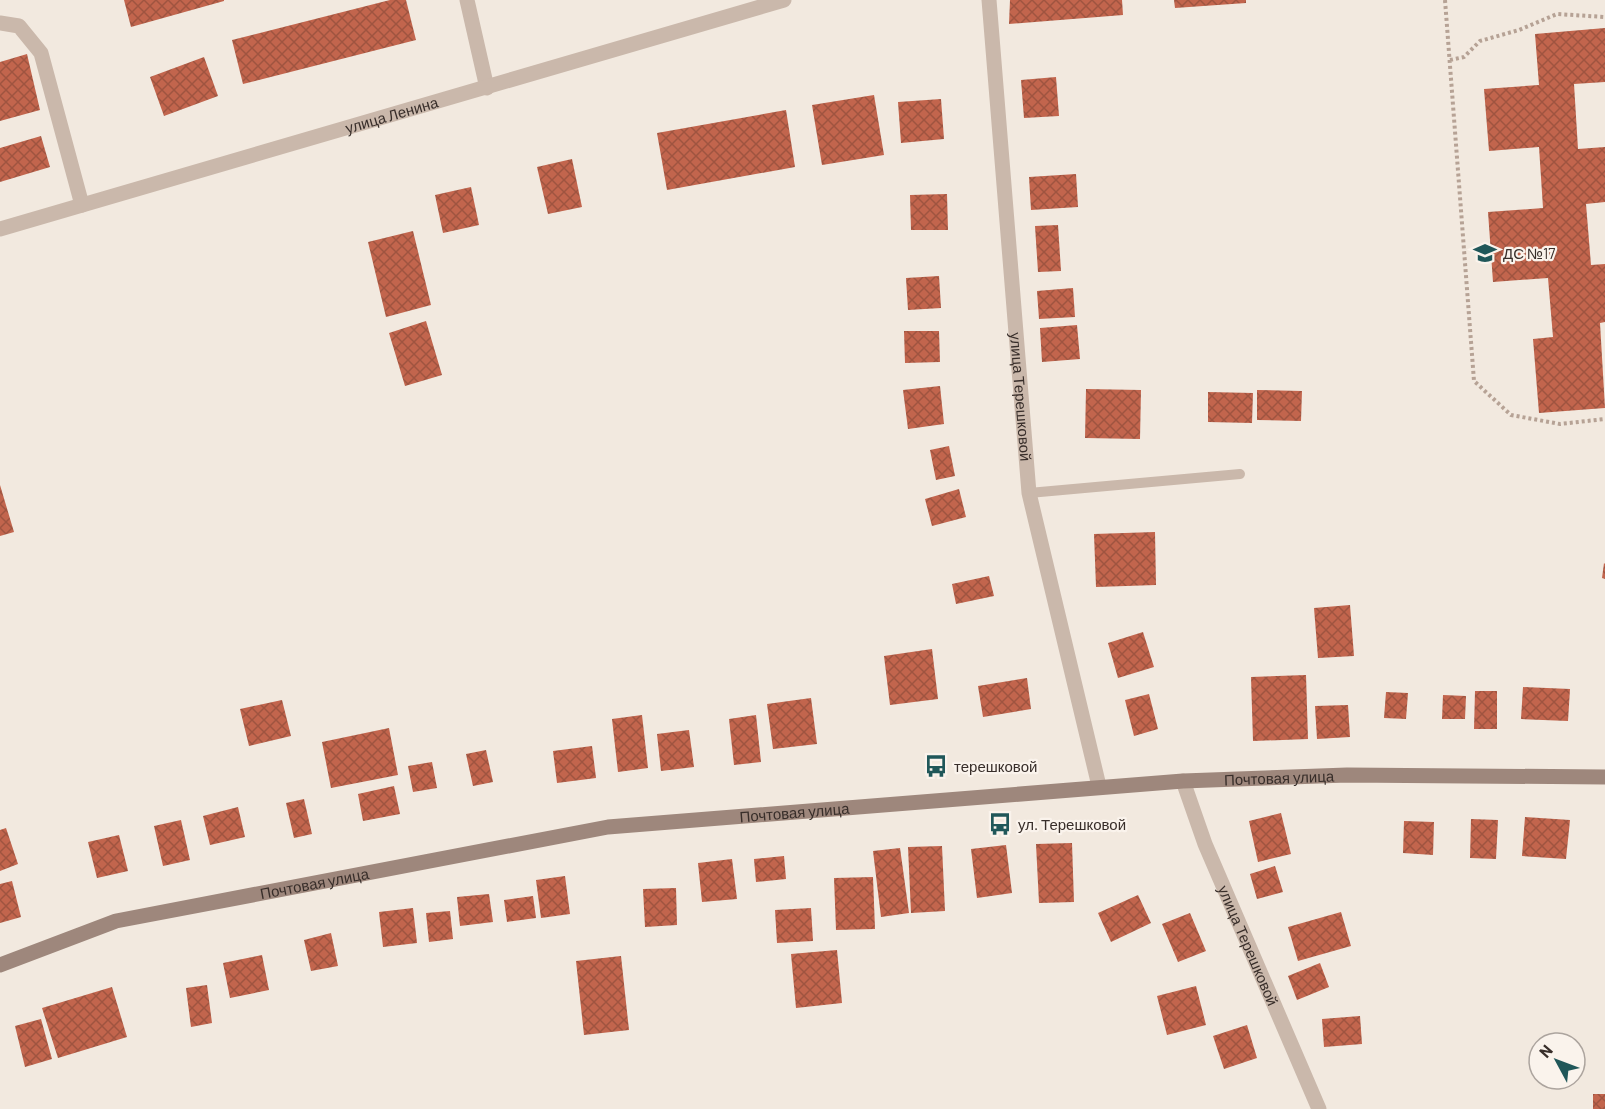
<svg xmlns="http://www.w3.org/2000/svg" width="1605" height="1109" font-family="Barlow,sans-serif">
<defs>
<pattern id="building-cross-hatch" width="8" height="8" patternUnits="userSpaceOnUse" patternTransform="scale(1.5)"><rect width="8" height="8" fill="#c2654d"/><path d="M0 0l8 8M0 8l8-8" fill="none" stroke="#9f5440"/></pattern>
</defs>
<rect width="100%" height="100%" fill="#f2e9df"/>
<path fill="url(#building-cross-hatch)" d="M124,0H224V1L131,27Z
M390,0H406L416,40L243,84L232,40Z
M1010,0H1122L1123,15L1009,24Z
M1174,0H1246V3L1175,8Z
M1605,28V82L1574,84L1578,149L1605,147V202L1586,204L1591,265L1605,264V322L1600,323L1605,408L1539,413L1533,339L1553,337L1548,278L1493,282L1488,212L1543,208L1539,147L1489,151L1484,89L1539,85L1535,34Z
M27,54L40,110L0,121V62Z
M204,57L218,96L164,116L150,77Z
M1056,77L1059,116L1024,118L1021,80Z
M874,95L884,155L822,165L812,105Z
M941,99L944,139L901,143L898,102Z
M786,110L795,167L667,190L657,133Z
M41,136L50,167L0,182V148Z
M572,159L582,207L548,214L537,167Z
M1076,174L1078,207L1031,210L1029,177Z
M471,187L479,225L443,233L435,195Z
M947,194L948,230H911L910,195Z
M1058,225L1061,271L1038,272L1035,226Z
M413,231L431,305L386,317L368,242Z
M939,276L941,308L908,310L906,278Z
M1073,288L1075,317L1039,319L1037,291Z
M426,321L442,375L405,386L389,333Z
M1077,325L1080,359L1042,362L1040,328Z
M904,331H939L940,362L905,363Z
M940,386L944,424L908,429L903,390Z
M1086,389L1141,390L1140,439L1085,438Z
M1257,390L1302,391L1301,421L1257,420Z
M1208,392L1253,393L1252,423L1208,422Z
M949,446L955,476L936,480L930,450Z
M0,485L14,532L0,536Z
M959,489L966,517L932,526L925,499Z
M1155,532L1156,585L1096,587L1094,534Z
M1604,563L1605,564V579L1602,578Z
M989,576L994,596L956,604L952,584Z
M1350,605L1354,656L1318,658L1314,608Z
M1143,632L1154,667L1118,678L1108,643Z
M932,649L938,699L890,705L884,656Z
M1306,675L1308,739L1253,741L1251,677Z
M1027,678L1031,709L983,717L978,686Z
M1523,687L1570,689L1568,721L1521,719Z
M1475,691H1497V729H1474Z
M1386,692L1408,693L1406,719L1384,718Z
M1149,694L1158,729L1134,736L1125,700Z
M1443,695L1466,696L1465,719H1442Z
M811,698L817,744L773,749L767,704Z
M282,700L291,736L249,746L240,709Z
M1348,705L1350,737L1317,739L1315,706Z
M642,715L648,768L618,772L612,719Z
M756,715L761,762L734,765L729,719Z
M389,728L398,775L331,788L322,742Z
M689,730L694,767L661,771L657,734Z
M592,746L596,778L557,783L553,751Z
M486,750L493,782L473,786L466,754Z
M432,762L437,788L413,792L408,766Z
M394,786L400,814L363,821L358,794Z
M304,799L312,834L294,838L286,803Z
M238,807L245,837L210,845L203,816Z
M1281,813L1291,854L1258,862L1249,821Z
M1525,817L1570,820L1566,859L1522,856Z
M1471,819L1498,820L1496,859L1470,858Z
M181,820L190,860L163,866L154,826Z
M1404,821L1434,822L1433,855L1403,853Z
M6,828L18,864L0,871V830Z
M119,835L128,871L97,878L88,842Z
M1072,843L1074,902L1039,903L1036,844Z
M1006,845L1012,893L977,898L971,849Z
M942,846L945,911L911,913L908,847Z
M900,848L909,913L881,917L873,851Z
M784,856L786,879L756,882L754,859Z
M732,859L737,899L702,902L698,863Z
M1275,866L1283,892L1257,899L1250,874Z
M565,876L570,914L541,918L536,880Z
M873,877L875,929L836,930L834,878Z
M12,881L21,917L0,923V884Z
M676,888L677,925L645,927L643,889Z
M489,894L493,922L460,926L457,897Z
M1138,895L1151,923L1111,942L1098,913Z
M533,896L536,918L507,922L504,900Z
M413,908L417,943L383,947L379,912Z
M811,908L813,941L777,943L775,910Z
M450,911L453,939L429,942L426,913Z
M1341,912L1351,946L1298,961L1288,927Z
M1190,913L1206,951L1178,962L1162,924Z
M331,933L338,966L311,971L304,940Z
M837,950L842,1003L796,1008L791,954Z
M262,955L269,990L230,998L223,963Z
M621,956L629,1030L584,1035L576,961Z
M1320,963L1329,987L1297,1000L1288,976Z
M207,985L212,1023L191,1027L186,988Z
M1196,986L1206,1025L1167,1035L1157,996Z
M112,987L127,1037L58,1058L42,1008Z
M1360,1016L1362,1044L1324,1047L1322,1019Z
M41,1019L52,1059L25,1067L15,1026Z
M1247,1025L1257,1058L1224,1069L1213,1036Z
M1593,1094H1605V1109H1593Z"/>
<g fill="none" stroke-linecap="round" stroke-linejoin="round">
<path stroke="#b6a295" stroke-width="4" stroke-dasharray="3 3" stroke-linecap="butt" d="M1445,0L1474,381L1511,415L1560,424L1605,419
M1450,60L1464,57L1480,41L1519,30L1557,14L1605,17"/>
<path stroke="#cab8ab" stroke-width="10" d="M1029,493L1240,474"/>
<g stroke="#cab8ab" stroke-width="15">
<path d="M467,0L487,88"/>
<path id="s1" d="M989,0L1029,493L1099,786"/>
<path d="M0,23L19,26L41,53L82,205"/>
<path id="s2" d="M0,229L784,0"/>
<path id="s3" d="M1183,781L1205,844L1319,1109"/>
</g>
<path stroke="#9e877c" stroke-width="15" id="s4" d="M0,965L116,921L608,827L1183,781L1347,775L1605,777"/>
</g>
<defs>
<g id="school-bare" transform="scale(1.8)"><path d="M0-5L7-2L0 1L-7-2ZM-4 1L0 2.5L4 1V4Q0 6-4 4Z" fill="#205759" stroke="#faf3ec" stroke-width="2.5" paint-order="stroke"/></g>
<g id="bus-bare" transform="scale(1.8)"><path d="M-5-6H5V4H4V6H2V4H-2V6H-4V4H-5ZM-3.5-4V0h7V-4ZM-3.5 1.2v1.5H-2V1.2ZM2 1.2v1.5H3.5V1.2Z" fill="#205759" stroke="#faf3ec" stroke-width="2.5" paint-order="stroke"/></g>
</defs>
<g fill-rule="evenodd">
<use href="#school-bare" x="1485" y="253"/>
<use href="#bus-bare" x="936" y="766"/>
<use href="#bus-bare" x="1000" y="824"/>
</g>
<g text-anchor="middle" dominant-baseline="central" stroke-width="4.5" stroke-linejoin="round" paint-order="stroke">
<g font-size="15" fill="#382e2a" stroke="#faf3ec">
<text stroke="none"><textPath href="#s2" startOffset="408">улица Ленина</textPath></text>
<text stroke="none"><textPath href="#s1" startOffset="398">улица Терешковой</textPath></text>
<text stroke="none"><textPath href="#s4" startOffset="1298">Почтовая улица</textPath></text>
<text stroke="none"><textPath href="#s4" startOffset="812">Почтовая улица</textPath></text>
<text stroke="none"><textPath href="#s4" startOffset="326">Почтовая улица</textPath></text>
<text stroke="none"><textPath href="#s3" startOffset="177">улица Терешковой</textPath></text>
</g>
<g font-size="15" fill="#382e2a" stroke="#faf3ec" text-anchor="start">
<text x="1503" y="253">ДС №17</text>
<text x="954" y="766">терешковой</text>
<text x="1018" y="824">ул. Терешковой</text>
</g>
</g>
<g transform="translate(1557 1061) rotate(311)"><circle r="28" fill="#faf3ec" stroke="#aca49e" stroke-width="1.5"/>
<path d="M0-4.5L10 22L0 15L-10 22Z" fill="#205759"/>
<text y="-9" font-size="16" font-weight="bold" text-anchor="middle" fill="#382e2a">N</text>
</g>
</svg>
